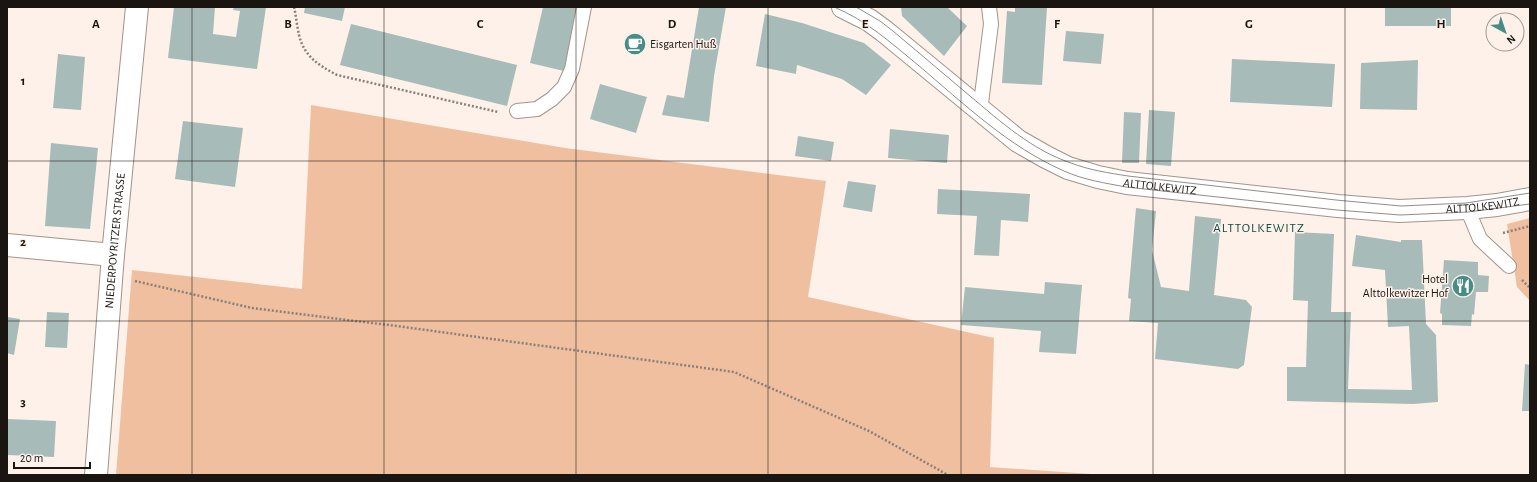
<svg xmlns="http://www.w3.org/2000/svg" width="1537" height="482" font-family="'Alegreya Sans',sans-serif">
<rect width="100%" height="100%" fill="#fef1e9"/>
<path fill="#f0bf9f" d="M311,105L565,148L826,181L808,297L994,338L990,467L1106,475H116L132,270L302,289Z
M1530,218V301L1517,287L1507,224Z"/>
<path fill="#a7bbb8" d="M174,7H215L213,34L236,37L240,11L233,10L234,7H266L257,69L168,58Z
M305,7H345L342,21L304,13Z
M543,7H571L579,9L564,71L530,63Z
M699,7H726L714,76L709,122L662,115L667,95L684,98Z
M901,7H947L967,26L944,56L902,16Z
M1015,7H1047L1042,85L1002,83L1007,11L1015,12Z
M1385,7H1451V26H1385Z
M765,14L802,23L864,43L891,65L866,95L842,79L797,65L796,74L756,66Z
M351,24L517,65L507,106L340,65Z
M1066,31L1104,34L1101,64L1063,61Z
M58,54L85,57L81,110L53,108Z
M1232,59L1335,64L1332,107L1230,102Z
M1418,60L1417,110L1360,109L1361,63Z
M600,84L647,97L636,133L590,119Z
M1149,110L1175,112L1171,166L1146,164Z
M1124,112L1141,113L1139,163H1122Z
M183,121L243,128L235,187L175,179Z
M890,129L949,135L947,163L888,158Z
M798,136L834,142L831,161L795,156Z
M51,143L98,148L90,229L45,226Z
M848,181L876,185L872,212L843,207Z
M938,189L1030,194L1028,222L1001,220L999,256L974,255L977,216L937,214Z
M1136,208L1156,211L1152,250L1161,287L1189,291L1195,216L1221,219L1214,295L1246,300L1252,307L1244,365L1238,369L1155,359L1158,323L1129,321L1131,299L1128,298Z
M1295,232L1334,234L1331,312H1351L1348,389L1412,390L1409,326L1388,327L1385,270L1352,266L1356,235L1401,242V240H1422L1426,324L1436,335L1438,402L1413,404L1287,401V367H1306L1308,301L1293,300Z
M1444,260L1478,262V275L1489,276L1488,292H1476L1474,315L1472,314L1471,326L1442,325V314L1440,313Z
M1045,282L1082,285L1076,354L1039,352L1041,331L961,325L965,287L1044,294Z
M47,312L69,313L67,348L45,347Z
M7,317L20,319L14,355L7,353Z
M1525,364L1530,365V411H1522Z
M8,419L56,421L54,457L7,455Z"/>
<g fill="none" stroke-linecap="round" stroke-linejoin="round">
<g stroke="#a2948a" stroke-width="16">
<path id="lane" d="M517,111L537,109L552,99L564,87L572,69L584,7
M980,111L991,24L989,7
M1467,208L1480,239L1509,266"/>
</g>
<g stroke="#a2948a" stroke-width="24">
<g id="street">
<path d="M7,245L113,255"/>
<path id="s1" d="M96,475L113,255L137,7"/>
</g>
</g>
<g stroke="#a2948a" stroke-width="24">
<g id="secondary">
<path id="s2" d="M843,7L869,20L884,31L1018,141L1046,157L1068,168L1098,177L1127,183L1338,206L1399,211L1467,208L1497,205L1530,199"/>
</g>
</g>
<path stroke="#89807b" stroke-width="2.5" stroke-dasharray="2 2" stroke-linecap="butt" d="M294,7C296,16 297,26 299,35C304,56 318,65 337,75L498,112
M1503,233L1530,226
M1522,280L1530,288
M135,281L252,308L404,327L734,372L869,431L948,475"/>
<use href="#lane" stroke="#fff" stroke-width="14"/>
<use href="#street" stroke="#fff" stroke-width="22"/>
<use href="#secondary" stroke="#fff" stroke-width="22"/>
<path stroke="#958b85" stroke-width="1" d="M834,7C866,20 891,43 918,65C964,104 1009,147 1064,171C1084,180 1105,183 1126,187L1337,210L1400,215L1468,212L1530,204
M856,7L880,21L893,31C919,53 944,74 970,96C1001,122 1032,150 1071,163C1089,170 1109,173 1128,176L1336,200L1401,206L1466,203L1530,193"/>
</g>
<path fill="none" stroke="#1b1512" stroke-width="1" stroke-opacity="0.55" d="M192,7V475M384,7V475M576,7V475M768,7V475M961,7V475M1153,7V475M1345,7V475M7,161H1530M7,321H1530"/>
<defs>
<g id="cafe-disc" transform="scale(1.15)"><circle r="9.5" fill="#478d86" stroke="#fef1e9"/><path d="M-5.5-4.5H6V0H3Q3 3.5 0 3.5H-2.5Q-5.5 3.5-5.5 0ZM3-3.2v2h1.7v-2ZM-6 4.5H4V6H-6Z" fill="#fff"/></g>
<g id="restaurant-disc" transform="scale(1.15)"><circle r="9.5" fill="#478d86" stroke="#fef1e9"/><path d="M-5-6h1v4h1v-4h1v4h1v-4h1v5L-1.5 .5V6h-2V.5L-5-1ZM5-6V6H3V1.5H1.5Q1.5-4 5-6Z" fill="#fff"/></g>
</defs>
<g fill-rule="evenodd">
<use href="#cafe-disc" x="635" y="44"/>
<use href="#restaurant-disc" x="1463" y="286"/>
</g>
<g text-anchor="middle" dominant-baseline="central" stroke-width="3" stroke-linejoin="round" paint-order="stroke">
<g font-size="12" fill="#1b1512" stroke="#fef1e9" text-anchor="start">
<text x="650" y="44">Eisgarten Huß</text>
<text x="1448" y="279" text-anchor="end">Hotel<tspan x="1448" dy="14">Alttolkewitzer Hof</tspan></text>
</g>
<g font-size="12" fill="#1b1512" stroke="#fef1e9">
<text stroke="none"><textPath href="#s2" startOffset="372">ALTTOLKEWITZ</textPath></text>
<text stroke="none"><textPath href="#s2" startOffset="696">ALTTOLKEWITZ</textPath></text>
<text stroke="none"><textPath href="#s1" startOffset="235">NIEDERPOYRITZER STRASSE</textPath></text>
</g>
<g font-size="13" letter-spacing="1" fill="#104d48" stroke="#fef1e9">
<text x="1259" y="228">ALTTOLKEWITZ</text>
</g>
</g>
<g font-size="13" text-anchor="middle" font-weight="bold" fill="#1b1512" stroke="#fef1e9" stroke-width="3" stroke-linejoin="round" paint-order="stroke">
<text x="96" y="28">A</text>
<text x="288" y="28">B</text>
<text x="480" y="28">C</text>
<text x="672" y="28">D</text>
<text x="865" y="28">E</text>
<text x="1057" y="28">F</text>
<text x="1249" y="28">G</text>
<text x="1441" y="28">H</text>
<text x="23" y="85">1</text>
<text x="23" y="246">2</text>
<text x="23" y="406">3</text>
</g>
<rect width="1537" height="482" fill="none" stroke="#1b1512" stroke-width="16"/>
<g transform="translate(1505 32) rotate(140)"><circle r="19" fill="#fef1e9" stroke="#a39993"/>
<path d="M0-3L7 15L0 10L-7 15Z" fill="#478d86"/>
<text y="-6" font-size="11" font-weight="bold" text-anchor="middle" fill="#1b1512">N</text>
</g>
<path d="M14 462v6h76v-6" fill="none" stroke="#1b1512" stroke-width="2"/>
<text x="20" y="462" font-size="12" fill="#1b1512" stroke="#fef1e9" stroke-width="3" paint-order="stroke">20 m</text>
</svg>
